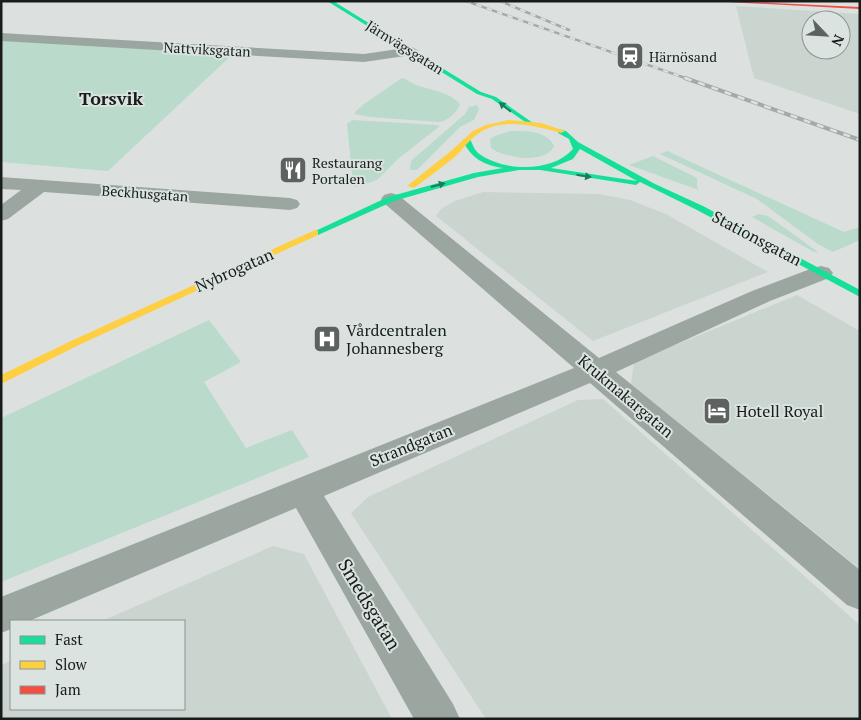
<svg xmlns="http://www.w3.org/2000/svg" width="861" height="720" font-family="'PT Serif',serif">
<rect width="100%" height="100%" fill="#dce1df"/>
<path fill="#cbd5cf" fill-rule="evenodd" d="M736,6L860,14V114L754,78ZM811,20H841V50H811Z
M483,192L599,194L630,200L666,214L768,272L593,341L436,216L441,209L455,201Z
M797,295L860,331V569L631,384L634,362Z
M603,399L860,625V719H486L351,513L368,497L578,400Z
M273,546L304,554L392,719H1V665L11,661V709H184V621H102Z"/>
<path fill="#badacb" d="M1,40L234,53L108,171L1,162Z
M402,78C407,79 411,83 416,85C430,90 450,92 460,104C457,112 448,121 439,122L370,117L355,114V112L364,104Z
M477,105L479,109L474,120L460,127L417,170H410L411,161L465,114L469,107Z
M352,120L436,125L440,126L399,158L377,180L356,187L354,186L353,183L347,124Z
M510,131C524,131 547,130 554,146C546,165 504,158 491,148L490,139L495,136Z
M667,151L844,232L860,227V240L833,252L818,244L757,199L660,154Z
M653,156L697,178V187L699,190L629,165Z
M758,214L768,216L818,252H814L752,217Z
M209,320L241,362L204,382L246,448L292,430L309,457L1,582V418Z"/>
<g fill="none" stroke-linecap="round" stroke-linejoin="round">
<path fill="#9ba6a1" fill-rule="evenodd" d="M1,33L364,54L412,47L419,51L412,55L364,62L1,41Z
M1,177L290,198L297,200L300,204L297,208L290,210L44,192L8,219L1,221V205L21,190L1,189Z
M391,193L398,195L599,358L752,291L813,268L821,266L829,268L833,273L829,278L770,301L616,372L860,570V610L847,605L590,383L324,496L453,704L460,719H414L296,508L29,621H11V629L1,633V597L574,368L384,203L381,199L384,195Z"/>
<path fill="#16e098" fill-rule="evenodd" d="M327,1H333L481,92L496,97L533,123L528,124L492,99L477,94Z
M558,129L566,131L578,142L655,184L703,206L860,290V297L697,210L640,182L636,185L540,170H519L478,177L394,201L318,235H312L311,233L388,197L474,173L503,168C484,165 472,159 463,141L464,139H470C473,145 475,152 481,155C506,172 553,172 573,149L569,139L558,133ZM580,149L637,181L551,168L573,159Z"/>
<path fill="#ffcf43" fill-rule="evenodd" d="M509,120L541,123L565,131L561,133C535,126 504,117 479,133C470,139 464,148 457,155C443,167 428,177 414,188L407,186L451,151L473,131L486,125Z
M315,230L318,231V235L81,344L1,384V375L73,340Z"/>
<path fill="#f24e42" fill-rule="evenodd" d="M726,1L860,7V9L728,2Z"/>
<g stroke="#a3aaa8" stroke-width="2.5">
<path id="rail-far1" d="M466,1L688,79
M500,1L569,30"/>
</g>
<g stroke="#a3aaa8" stroke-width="4">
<path id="rail" d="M685,78L860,140"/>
</g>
<use href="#rail-far1" stroke="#dae3df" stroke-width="2" stroke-dasharray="5.5" stroke-linecap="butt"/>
<use href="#rail" stroke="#dae3df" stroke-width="2.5" stroke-dasharray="7" stroke-linecap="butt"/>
</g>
<defs><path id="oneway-solid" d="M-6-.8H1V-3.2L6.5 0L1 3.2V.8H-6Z" transform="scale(1.25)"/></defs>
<g fill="#177e59">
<use href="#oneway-solid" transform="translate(505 107) rotate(-142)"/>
<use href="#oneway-solid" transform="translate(584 176) rotate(9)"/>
<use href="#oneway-solid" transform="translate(438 185) rotate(-15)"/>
</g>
<defs>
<g id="station-square" transform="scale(1.4375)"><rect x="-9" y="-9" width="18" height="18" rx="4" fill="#5d615f" stroke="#dae3df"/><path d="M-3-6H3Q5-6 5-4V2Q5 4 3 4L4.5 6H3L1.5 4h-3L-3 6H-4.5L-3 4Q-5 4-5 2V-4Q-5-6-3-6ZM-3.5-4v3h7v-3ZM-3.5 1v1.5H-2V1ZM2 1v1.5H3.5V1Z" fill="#fff"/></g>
<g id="restaurant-square" transform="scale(1.4375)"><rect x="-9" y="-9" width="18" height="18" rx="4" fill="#5d615f" stroke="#dae3df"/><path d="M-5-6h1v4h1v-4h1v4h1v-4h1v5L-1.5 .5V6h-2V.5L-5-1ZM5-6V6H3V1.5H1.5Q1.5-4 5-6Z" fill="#fff"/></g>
<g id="hospital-square" transform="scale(1.4375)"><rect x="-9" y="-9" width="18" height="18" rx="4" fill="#5d615f" stroke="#dae3df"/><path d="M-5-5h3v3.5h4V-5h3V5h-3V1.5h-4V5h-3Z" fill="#fff"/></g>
<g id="hotel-square" transform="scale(1.4375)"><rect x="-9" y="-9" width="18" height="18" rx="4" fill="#5d615f" stroke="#dae3df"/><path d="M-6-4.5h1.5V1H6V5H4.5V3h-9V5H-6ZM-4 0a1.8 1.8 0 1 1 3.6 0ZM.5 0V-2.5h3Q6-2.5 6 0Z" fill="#fff"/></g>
</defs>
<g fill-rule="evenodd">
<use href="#station-square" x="630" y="56"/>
<use href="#restaurant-square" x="293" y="170"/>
<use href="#hospital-square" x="327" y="339"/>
<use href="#hotel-square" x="717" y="411"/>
</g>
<g text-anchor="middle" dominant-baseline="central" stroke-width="4" stroke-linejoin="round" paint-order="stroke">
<g font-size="14" fill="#181c1a" stroke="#dae3df">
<text transform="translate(405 47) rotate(32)">Järnvägsgatan</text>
<text transform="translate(207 49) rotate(3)">Nattviksgatan</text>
<text transform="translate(145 193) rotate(4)">Beckhusgatan</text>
</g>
<g font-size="14" fill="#181c1a" stroke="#dae3df" text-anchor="start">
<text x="649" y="56">Härnösand</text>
<text x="312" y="162">Restaurang<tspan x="312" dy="16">Portalen</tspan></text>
</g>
<g font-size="16" fill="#181c1a" stroke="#dae3df">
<text transform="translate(757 238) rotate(28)">Stationsgatan</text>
<text transform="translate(234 270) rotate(-24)">Nybrogatan</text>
<text transform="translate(626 396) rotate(40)">Krukmakargatan</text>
<text transform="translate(411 445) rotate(-22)">Strandgatan</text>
</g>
<g font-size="16" fill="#181c1a" stroke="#dae3df" text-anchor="start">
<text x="346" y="330">Vårdcentralen<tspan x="346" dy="18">Johannesberg</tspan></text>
<text x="736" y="411">Hotell Royal</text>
</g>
<g font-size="18" font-weight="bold" fill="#181c1a" stroke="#dae3df">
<text x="111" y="98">Torsvik</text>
</g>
<g font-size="19" fill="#181c1a" stroke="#dae3df">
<text transform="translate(370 604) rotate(59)">Smedsgatan</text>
</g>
</g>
<rect width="861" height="720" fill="none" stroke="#181c1a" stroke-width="5"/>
<rect x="10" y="620" width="175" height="90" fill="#dae3df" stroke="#8c9390"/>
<rect x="20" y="636" width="25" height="8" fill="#16e098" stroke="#8c9390"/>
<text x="55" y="645" font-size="15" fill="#181c1a">Fast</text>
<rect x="20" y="661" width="25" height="8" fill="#ffcf43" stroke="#8c9390"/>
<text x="55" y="670" font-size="15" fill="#181c1a">Slow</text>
<rect x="20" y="686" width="25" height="8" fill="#f24e42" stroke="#8c9390"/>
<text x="55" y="695" font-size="15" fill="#181c1a">Jam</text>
<g transform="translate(826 35) rotate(115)"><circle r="24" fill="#dae3df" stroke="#8c9390"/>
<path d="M0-4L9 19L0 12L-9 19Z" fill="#5d615f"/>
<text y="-8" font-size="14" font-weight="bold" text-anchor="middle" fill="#181c1a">N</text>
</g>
</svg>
